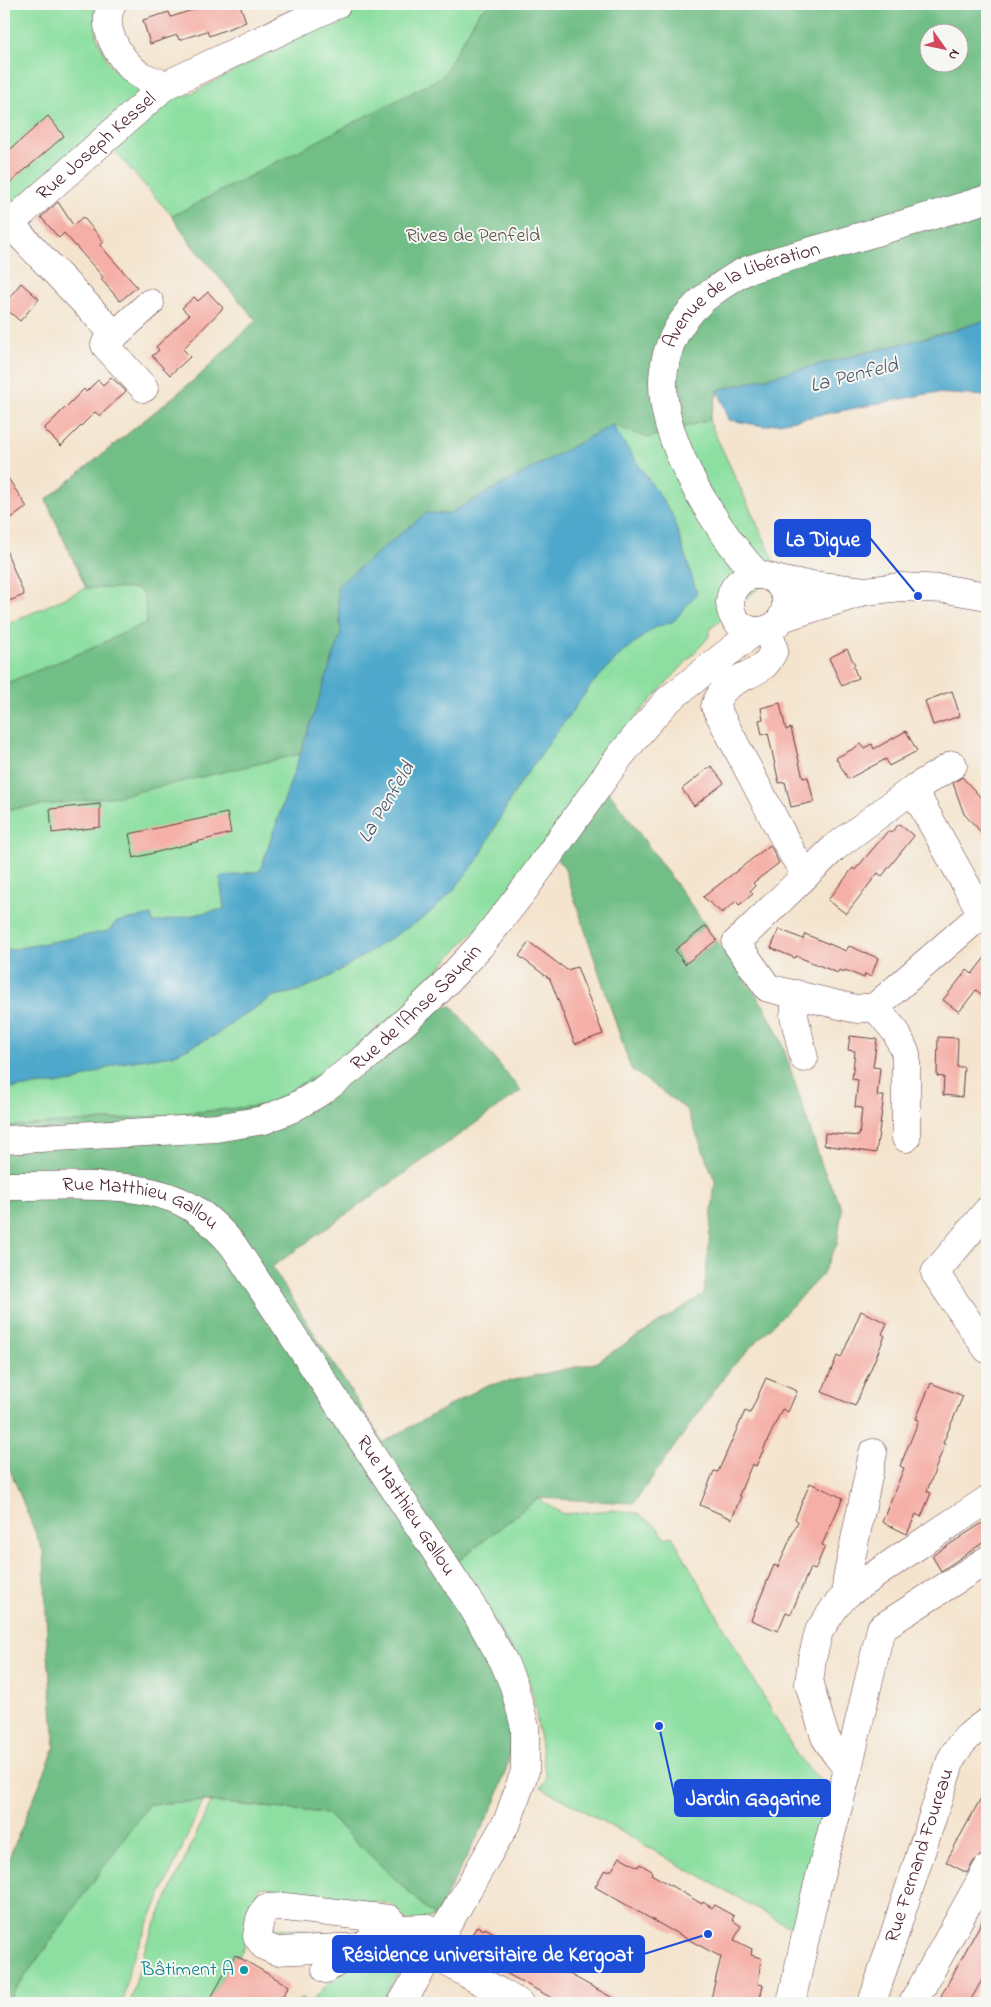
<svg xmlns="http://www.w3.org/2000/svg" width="991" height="2007" font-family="'Indie Flower',sans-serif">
<rect width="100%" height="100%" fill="#f6f6f2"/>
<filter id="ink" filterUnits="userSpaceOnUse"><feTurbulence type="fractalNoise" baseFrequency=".02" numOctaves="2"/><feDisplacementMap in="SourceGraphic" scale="10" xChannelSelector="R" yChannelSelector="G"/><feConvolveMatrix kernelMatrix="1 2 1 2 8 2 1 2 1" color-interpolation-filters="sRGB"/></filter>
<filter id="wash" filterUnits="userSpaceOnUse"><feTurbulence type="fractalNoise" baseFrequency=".0096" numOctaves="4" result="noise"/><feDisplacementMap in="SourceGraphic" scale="20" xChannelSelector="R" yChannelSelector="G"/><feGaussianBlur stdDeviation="1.12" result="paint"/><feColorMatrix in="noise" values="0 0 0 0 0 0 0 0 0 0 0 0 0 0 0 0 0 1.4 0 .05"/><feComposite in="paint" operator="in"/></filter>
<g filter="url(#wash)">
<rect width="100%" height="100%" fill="#f4e4ce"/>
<path fill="#8cdfa0" stroke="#6b7f66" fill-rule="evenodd" d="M4,4H74L83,7L98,4L96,35L110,66L139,89L135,98L4,212Z
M358,4H987V320L948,332L718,391L709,421L779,571L711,628L708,638L634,719L487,918L398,1012L321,1072L267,1105L149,1117L4,1127V1089L73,1082L119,1063L173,1055L216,1035L242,1016L274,996L298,991L331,976L426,916L451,893L479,858L496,825L520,783L592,684L621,654L654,628L674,621L672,514L611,425L341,634L260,871L220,878L224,909L153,923L151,915L109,931L4,951V626L86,588L46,500L199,376L256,320L194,248L172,216L111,147L172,93L186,96L356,8ZM928,32H958V62H928Z
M538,1498L563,1514L612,1510L636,1513L655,1525L666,1538L672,1536L798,1757L831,1791L799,1932L541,1787L546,1779L533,1695L527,1674L457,1562Z
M203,1801L130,1964L123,2003H6L148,1804Z
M211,1802L326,1813L435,1917L408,1922L391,1904L267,1887L258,1888L251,1931L239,1957L235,1955L208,2003H130L146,1945Z
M264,1926L363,1938L270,1943Z
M398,1941L413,1948L381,2003H295L302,1999L311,2002C337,1971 361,1959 398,1941Z"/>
<path fill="#71be86" stroke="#5e6e58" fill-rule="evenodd" d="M489,4H987V320L948,332L718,390L709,420L648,438L612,425L448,514L426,513L337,586L341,634L301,754L119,796L4,810V684L90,649L147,622L144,595L138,589L86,588L46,500L199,376L256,320L194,248L172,216L442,77L479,12ZM928,32H958V62H928Z
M595,772L764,1006L781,1040L822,1166L842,1209L837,1244L822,1275L730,1369L634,1503L538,1498L457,1562L522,1665L508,1763L496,1801L435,1917L326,1813L203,1801L149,1804L6,2003H4V1870L55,1747L47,1640L44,1554L4,1455V1127L149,1117L267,1105L321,1072L398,1012L452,1006L521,1091L272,1267L383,1442L485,1386L595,1363L704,1294L715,1181L687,1110L631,1069L564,867L543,843Z"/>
<path fill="#4ea8cb" stroke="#4c647b" d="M987,320V396L932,393L764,426L729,420L718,390L948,332Z
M612,425L672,514L697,593L674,621L654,628L621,654L592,684L520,783L496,825L479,858L451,893L426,916L331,976L298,991L274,996L242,1016L216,1035L173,1055L119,1063L73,1082L4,1089V951L109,931L116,922L151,915L153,923L224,909L220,877L260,871L341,634L337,586L426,513L448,514Z"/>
<g id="blocks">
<path fill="#f5afa6" d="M210,4H240L246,22L209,36L207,31L179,40L177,35L150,44L143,20L169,12L171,17Z
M48,116L64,136L4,188V155Z
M58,202L73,225L83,217L104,242L100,245L137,287L120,301L101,279L103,277L64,233L59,238L41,217Z
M21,283L39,299L20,321L4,307V304Z
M208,292L223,308L183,349L190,357L170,375L152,356L159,350L156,347L189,315L182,308L194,297L198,301Z
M111,377L126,391L100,416L95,412L61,446L44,429L84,389L86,392L98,380L103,385Z
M4,472L27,507L10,519L4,511Z
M4,545L24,595L4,603Z
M847,649L855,665L853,666L858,678L842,686L829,658Z
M952,691L960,716L933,725L925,701Z
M780,703L786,730L791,728L803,778L808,777L814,802L791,807L785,782L779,783L768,733L762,735L759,720L763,719L761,708Z
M906,731L917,751L889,766L886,759L848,779L836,758L862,744L864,748L872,744L874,749Z
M711,766L724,783L694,806L682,789Z
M962,777L987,804V838L964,814L953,783Z
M100,804V827L52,833L50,809Z
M227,813L231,833L134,858L129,834Z
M899,824L914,836L882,876L878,873L846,914L828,900L853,868L855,870L888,831L891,833Z
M770,845L779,863L753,883L755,886L750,891L753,894L739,905L736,901L722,913L703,897Z
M706,926L717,940L685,964L675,950Z
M779,929L803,939L805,934L846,951L849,946L878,958L871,977L865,974L864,978L845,970L844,972L839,970L838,973L796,956L795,958L771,948Z
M529,942L567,970L577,967L603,1034L575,1044L550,979L519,956Z
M987,955V999L976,990L959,1012L943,1000L967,970L972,974Z
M850,1036L877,1039L873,1067L880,1068L877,1096H884L876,1153L824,1145L825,1133L859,1136L862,1108L855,1107L858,1080L852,1079L855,1051L848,1050Z
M938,1037L958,1038L957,1067H964L962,1097L943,1095L944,1077L937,1076Z
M861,1311L887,1323L882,1334L885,1336L855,1406L822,1392L837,1356L841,1358Z
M766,1378L797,1391L788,1412L782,1409L756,1466L752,1464L739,1495L741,1496L732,1519L700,1505L714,1471L718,1472L745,1411L750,1413Z
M931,1383L963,1396L943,1443L945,1444L927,1491L931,1493L921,1517L916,1514L907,1534L882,1522L904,1468L900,1466L919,1420L916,1419Z
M810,1483L843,1498L822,1545L825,1546L815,1570L810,1568L791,1614L786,1612L778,1631L751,1620L774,1565L778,1567L798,1521L795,1519Z
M987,1520V1540L941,1571L932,1556Z
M987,1787V1846L983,1854L974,1861L967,1873L946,1862Z
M620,1857L638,1867L640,1864L652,1871L651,1874L702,1904L703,1902L712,1908L714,1905L734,1916L732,1920L741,1926L734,1940L752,1949L751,1955L761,1958L758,1984L763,1985L759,2003H710L721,1957L667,1928L595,1887L604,1871L612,1870Z
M987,1912V1971L969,2003H937Z
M477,1926L484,1930L485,1928L622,2003H561L471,1954L477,1943L470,1938Z
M235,1955L289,1986L279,2003H208Z"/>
</g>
</g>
<g filter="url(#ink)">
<use href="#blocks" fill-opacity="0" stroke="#643d43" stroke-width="1"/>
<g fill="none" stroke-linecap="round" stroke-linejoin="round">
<g stroke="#643d43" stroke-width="29">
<g id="minor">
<path d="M112,4C99,27 119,58 137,73C145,79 157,81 166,85L337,4"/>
<path d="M9,223L115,335L150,303"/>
<path id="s1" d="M4,229L166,85"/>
<path d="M115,335L105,345L144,388"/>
<path id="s2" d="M758,575C724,540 689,483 673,437C652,378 663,327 715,290C725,283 736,275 748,270C778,259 811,252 842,242C890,228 939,214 987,199"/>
<circle cx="758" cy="603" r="28"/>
<path d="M772,578L792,583L866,591L900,587L946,589L987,596"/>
<path d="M782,618L857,594"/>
<path d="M768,629L774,650C771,656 768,663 762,667C743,680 723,680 715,706L792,853L806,875"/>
<path d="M913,789L953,765"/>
<path d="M797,994L794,1016L804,1058"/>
<path d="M875,1007L856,1009L768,988L736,943L834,848L913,789L982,914"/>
<path d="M906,1138V1054L896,1032L875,1007L982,914L987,915"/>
<path id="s3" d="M4,1140L216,1128L264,1120L293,1108L322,1091L368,1056L438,991L480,946L524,890L620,756L644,727L667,701L755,631"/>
<path id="s4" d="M4,1186C61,1187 145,1177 194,1209C209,1219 222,1232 233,1245L475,1611L504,1662L514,1686L525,1727V1771L508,1820L402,2003"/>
<path d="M987,1211L935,1273L987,1349"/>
<path d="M847,1594V1578L873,1453"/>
<path d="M848,1769L836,1754L825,1737L809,1684L812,1659L819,1631L835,1607L847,1594L908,1552L987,1500"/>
<path d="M360,1947L276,1951L264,1946L257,1936L260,1919L266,1908L285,1907L389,1919L397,1929"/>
<path d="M431,1953L519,2003"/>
<path d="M326,1969L371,1940L397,1929L426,1928L440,1938"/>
<path d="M791,2003L812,1907L848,1769L881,1628L987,1560"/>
<path id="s5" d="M872,2003L951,1760C959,1743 971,1733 987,1722"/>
<path d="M913,2003L987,1869"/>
</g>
</g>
<use href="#minor" stroke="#fff" stroke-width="28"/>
</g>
</g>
<circle fill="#0f9aa8" stroke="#f6f6f2" stroke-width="2" cx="244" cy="1970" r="5"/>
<g text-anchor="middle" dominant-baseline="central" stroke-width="4" stroke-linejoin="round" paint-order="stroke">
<g font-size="20" fill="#4a1f2b" stroke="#f6f6f2">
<text stroke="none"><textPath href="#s1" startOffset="124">Rue Joseph Kessel</textPath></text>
<text stroke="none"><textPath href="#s2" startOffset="349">Avenue de la Libération</textPath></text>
<text stroke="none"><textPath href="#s3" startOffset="452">Rue de l'Anse Saupin</textPath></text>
<text stroke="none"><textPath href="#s4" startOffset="140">Rue Matthieu Gallou</textPath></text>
<text stroke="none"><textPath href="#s4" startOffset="560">Rue Matthieu Gallou</textPath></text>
<text stroke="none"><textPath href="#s5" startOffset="155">Rue Fernand Foureau</textPath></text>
</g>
<g font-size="20" fill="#5a4f48" stroke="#f6f6f2">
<text x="473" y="236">Rives de Penfeld</text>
</g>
<g font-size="20" fill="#0d838f" stroke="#f6f6f2" text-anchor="end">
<text x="234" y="1970">Bâtiment A</text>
</g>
<g font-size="21" font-style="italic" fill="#4c566b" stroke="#f6f6f2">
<text transform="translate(854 376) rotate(-14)">La Penfeld</text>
<text transform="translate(387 803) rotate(-59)">La Penfeld</text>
</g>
</g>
<path fill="none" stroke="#1d4ed8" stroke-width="2" d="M918 596L870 538M659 1726L675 1798M708 1934L644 1954"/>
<g fill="#1d4ed8" stroke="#f6f6f2" stroke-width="2">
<circle cx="918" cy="596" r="5"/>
<circle cx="659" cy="1726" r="5"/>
<circle cx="708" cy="1934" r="5"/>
</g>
<g fill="#1d4ed8" stroke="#1d4ed8" stroke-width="2">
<rect x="775" y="520" width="95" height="36" rx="5"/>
<rect x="675" y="1780" width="155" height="36" rx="5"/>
<rect x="333" y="1936" width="311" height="36" rx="5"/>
</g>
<g font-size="21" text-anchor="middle" font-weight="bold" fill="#fff">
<text x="823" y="546">La Digue</text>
<text x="753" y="1805">Jardin Gagarine</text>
<text x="488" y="1961">Résidence universitaire de Kergoat</text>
</g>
<rect width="991" height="2007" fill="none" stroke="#f6f6f2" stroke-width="20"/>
<g transform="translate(944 48) rotate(123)"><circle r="24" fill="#f6f6f2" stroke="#b1a0a2"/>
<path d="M0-4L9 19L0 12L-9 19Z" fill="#d1495b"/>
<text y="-8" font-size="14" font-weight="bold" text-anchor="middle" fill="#4a1f2b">N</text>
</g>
</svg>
